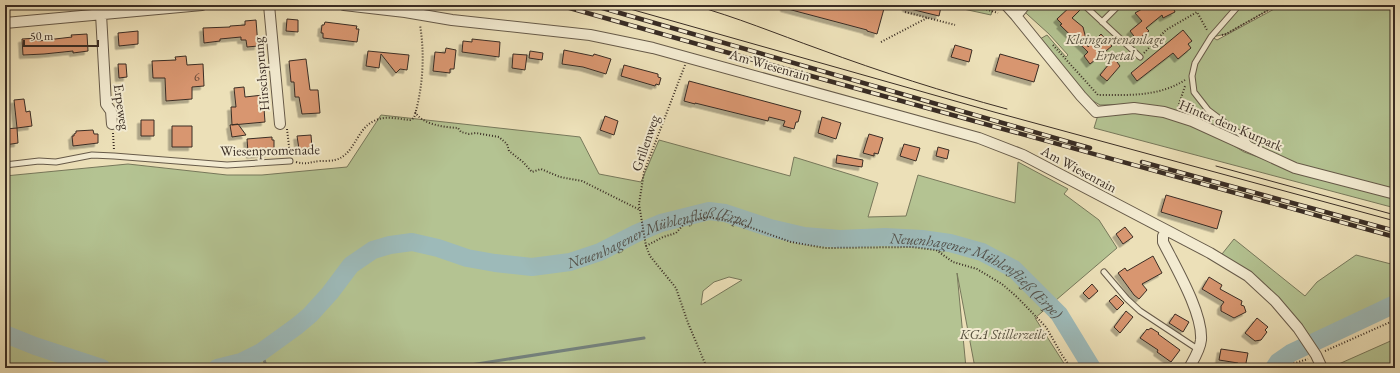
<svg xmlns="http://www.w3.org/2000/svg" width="1400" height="373" font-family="'EB Garamond',serif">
<defs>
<filter id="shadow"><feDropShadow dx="-3.5" dy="3.5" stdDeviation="0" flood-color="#0004"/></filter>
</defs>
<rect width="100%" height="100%" fill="#ece0b8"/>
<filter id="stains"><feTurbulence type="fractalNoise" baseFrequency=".005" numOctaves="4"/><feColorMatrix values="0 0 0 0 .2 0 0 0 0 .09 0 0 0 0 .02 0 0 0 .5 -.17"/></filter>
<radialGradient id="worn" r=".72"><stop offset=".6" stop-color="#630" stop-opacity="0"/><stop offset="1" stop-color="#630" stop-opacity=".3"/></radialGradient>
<path fill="#b4c392" stroke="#77785b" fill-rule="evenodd" d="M945,5H993L991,15Z
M1017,5H1395V189L1294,164L1138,104L1100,105L1088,98L1040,39L1047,35L1066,57L1068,55L1049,34ZM1278,7L1217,40L1212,37L1226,34L1272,8Z
M1134,112L1164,115L1223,139L1244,152L1294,170L1395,199V208L1094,128L1098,115Z
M381,115L580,137L599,174L641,182L659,140L790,176L794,157L878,183L868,217L906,216L918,175L1015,203L1018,162L1068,189L1064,194L1099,220L1117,248L1035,318L1067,368H975L957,273L966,368H5V176L128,164L227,175H262L347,167ZM729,277L742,280L701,305L703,291L714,282Z
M1234,239L1305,296L1317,282L1356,255L1395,265V297L1310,336L1280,299L1222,254Z
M1395,339V368H1332V367Z"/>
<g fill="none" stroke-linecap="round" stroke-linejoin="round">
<path stroke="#75827d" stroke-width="3" d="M261,352L267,368
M451,368L644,338"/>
<g stroke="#9dbab9" stroke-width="18">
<path d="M5,334L35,346L102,368"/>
<path id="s1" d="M217,368L241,362L261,352L297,326L310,315L330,293L351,265L373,250L390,245L412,242L438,248L467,258L495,263L532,267L570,262L600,252L637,233L661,223L709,211L725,213L770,228L804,236L840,239L885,237L922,239L950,243L982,252L1014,269L1059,314L1092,368"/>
<path d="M1274,368L1278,362L1291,353L1395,304"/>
</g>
</g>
<path fill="#d89670" stroke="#3a2d24" filter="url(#shadow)" d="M784,5H885L877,34L867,31V30L784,8Z
M906,5H932L941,7L939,16L906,8Z
M1072,5H1080L1082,8L1072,18L1083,27L1088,47L1101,34L1112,46L1090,64L1084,56L1088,52L1060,25L1062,24L1057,19Z
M1149,5H1172L1175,12L1163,18L1162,15L1146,28L1149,31L1137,40L1130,31L1142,21L1135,13Z
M287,19L298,20V32L286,31Z
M256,20L258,46L247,47L246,40H241V37L220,39V41L204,43L203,28L230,27V26L245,25V21Z
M325,22L357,26L356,29H359L357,42L323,38V33H321L322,25H324Z
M1183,30L1192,41L1188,44L1191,48L1178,59L1173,53L1137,81L1131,73Z
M138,31V44L119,46L118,33Z
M87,34L88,51L73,53V51L44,54L23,55L22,39L38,38V41L72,37L71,35Z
M472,39L500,42L499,57L462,52L463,41L472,42Z
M955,45L972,50L969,62L951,57Z
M446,48L456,50L454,69H450V73L433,71L435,52L445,53Z
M564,50L593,56L594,54L611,59L606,74L583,67L562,64Z
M368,51L409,55L407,70L400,69L396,73L381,54L379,68L366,66Z
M530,51L543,53L542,60L529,58Z
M513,54L527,55L525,70L512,68Z
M1000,54L1039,65L1034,82L995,71Z
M186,56L187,65L203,64L204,86L192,87V99L166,101L165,78H153L152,61L176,60L175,57Z
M1114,58L1120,66L1107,81L1100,75Z
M306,59L310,90H318L320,113L302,114L299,97H295L294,82H291L289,61Z
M118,64H126L127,77L119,78Z
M624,65L658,74V77L661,78L659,85L656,84L655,86L621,76Z
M689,81L801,111L798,122H796L794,129L783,126L785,121L769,117L768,121L695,103V104L684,101Z
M244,87L245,97L263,95L265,122L232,125L231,107H236L234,88Z
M24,99L26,112L30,111L32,126L17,128L14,100Z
M605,116L618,121L614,135L600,130Z
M822,117L841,123L836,139L818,133Z
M141,120H154V136H141Z
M238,124L246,135L232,137L230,125Z
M172,126H192V147H172Z
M17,128L18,143L5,145V129Z
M93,130L94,134H98V143L73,146L72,136H74V134L76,133V131Z
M869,134L883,138L878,154L874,153V156L863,153Z
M311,135L312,148L299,149L297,136Z
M272,137V140H274V152L250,155V152H248L247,139Z
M904,144L920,148L916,161L900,156Z
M938,147L949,150L947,159L936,156Z
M837,155L863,160L862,167L836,163Z
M1166,195L1222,211L1217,229L1161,212Z
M1125,227L1133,237L1123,244L1116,234Z
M1153,256L1162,273L1142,284L1147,290L1139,299L1134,295L1118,273L1125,268L1127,271Z
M1209,277L1222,285L1220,289L1242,301L1241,305L1244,306L1246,312L1234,318L1221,311V306L1224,302L1202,289Z
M1092,284L1098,291L1089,299L1083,293Z
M1116,295L1124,303L1117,310L1109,301Z
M1126,311L1133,317L1120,333L1114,327Z
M1175,314L1189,322L1183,332L1169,323Z
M1257,318L1268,327L1265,330L1267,332L1261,340L1255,341L1245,333Z
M1151,328L1159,333L1158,334L1180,350L1171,362L1157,352L1158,350L1140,338L1147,329L1148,330Z
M1221,349L1248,353L1245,368L1237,367L1238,363L1219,360Z"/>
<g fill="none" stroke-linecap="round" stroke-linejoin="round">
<g stroke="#665a49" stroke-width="7">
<path id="service" d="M1084,5L1140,57
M1239,5L1211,37L1195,63L1192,76L1194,92L1208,110L1240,134L1249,144
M1102,22L1119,5
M5,165L39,161L56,162L92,155L114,156L227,165L290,161
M1104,272L1127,299L1140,311L1199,350"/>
</g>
<g stroke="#665a49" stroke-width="12">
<path id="minor" d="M269,5L280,124
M344,5L405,12L452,20L590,35L653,48L979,138L1023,155L1210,253L1248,276L1275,301L1298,328L1316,355L1322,368
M1006,5L1016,16L1081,96L1096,112L1134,108L1164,112L1192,121L1295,168L1395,194
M101,14L106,104L111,111L112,124
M1016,16L1025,5
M5,23L202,5
M1166,231L1163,236V242C1175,266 1203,313 1201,340C1200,350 1194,359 1189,368"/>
</g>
<path stroke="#3a2d24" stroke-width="2" stroke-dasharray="1 2" stroke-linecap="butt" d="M972,5L998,13
M905,12L955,25
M1222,35L1226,34L1272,8L1288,5
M881,42L927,18
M1053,45L1098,95C1129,95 1158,97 1185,80
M1144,53L1166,30L1197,12L1207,30
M685,65L644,172L639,204L646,246L650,256L676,288L688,323L707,368
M1178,107L1185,86
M415,112C423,125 444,127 458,128L461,132L469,134L476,133L499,137L507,144L509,151L523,162L532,172L541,169L560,177L582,181L640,210
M287,129L290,155
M113,133L114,150
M296,162C307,165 309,162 320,161C325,161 331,161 335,160C355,155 356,129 374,121C385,115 398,119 410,120L414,118C423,88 425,55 420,25
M646,246L663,237L676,233L685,223L708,217L738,223L791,242L825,248L912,247L936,250L953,262L977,269L1002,284L1017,297L1046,327L1062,355L1071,368
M1325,351L1395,320
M1286,368L1289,365L1308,359"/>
<use href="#service" stroke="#f3ebd1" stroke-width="5"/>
<use href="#minor" stroke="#f3ebd1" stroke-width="10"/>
<path stroke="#3a2d24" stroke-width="1" d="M616,5L994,112L1395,221
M693,5C736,17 777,34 819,49C881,72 944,92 1007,109
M1216,166L1395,215"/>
<g stroke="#3a2d24" stroke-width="4.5">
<path id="rail" d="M559,5L793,71L1395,237
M592,5L1090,148
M1142,162L1395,231"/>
</g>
<use href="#rail" stroke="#f3ebd1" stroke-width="3" stroke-dasharray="9" stroke-linecap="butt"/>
</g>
<g text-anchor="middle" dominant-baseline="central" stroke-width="4" stroke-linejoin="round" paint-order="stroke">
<g font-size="12" fill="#624737">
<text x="197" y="77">6</text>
</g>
<g font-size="14" font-style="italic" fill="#585240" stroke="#f3ebd1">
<text x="1115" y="39">Kleingartenanlage<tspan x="1115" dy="16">Erpetal</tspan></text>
<text x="1003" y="334">KGA Stillerzeile</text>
</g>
<g font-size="14" fill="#3a2d24" stroke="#f3ebd1">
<text transform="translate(770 65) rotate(16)">Am Wiesenrain</text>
<text transform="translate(261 74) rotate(-95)">Hirschsprung</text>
<text transform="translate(122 107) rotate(82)">Erpeweg</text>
<text transform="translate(1231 125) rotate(23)">Hinter dem Kurpark</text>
<text transform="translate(645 143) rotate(-71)">Grillenweg</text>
<text transform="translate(270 150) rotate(-1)">Wiesenpromenade</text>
<text transform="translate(1079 169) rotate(28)">Am Wiesenrain</text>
</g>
<g font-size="15" font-style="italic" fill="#535049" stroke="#f3ebd1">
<text stroke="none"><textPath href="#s1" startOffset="496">Neuenhagener Mühlenfließ (Erpe)</textPath></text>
<text stroke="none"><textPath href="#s1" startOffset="832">Neuenhagener Mühlenfließ (Erpe)</textPath></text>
</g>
</g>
<rect width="1400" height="373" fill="none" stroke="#ece0b8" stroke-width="20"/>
<rect x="6" y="6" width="1388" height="361" fill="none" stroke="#3a2d24" stroke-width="2"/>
<rect x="10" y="10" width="1380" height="353" fill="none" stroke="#3a2d24"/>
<path d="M24 40v6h74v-6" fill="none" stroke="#3a2d24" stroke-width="2"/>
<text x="30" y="40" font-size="12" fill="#3a2d24" stroke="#f3ebd1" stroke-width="3" paint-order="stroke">50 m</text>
<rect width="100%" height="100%" filter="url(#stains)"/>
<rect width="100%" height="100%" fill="url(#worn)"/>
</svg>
